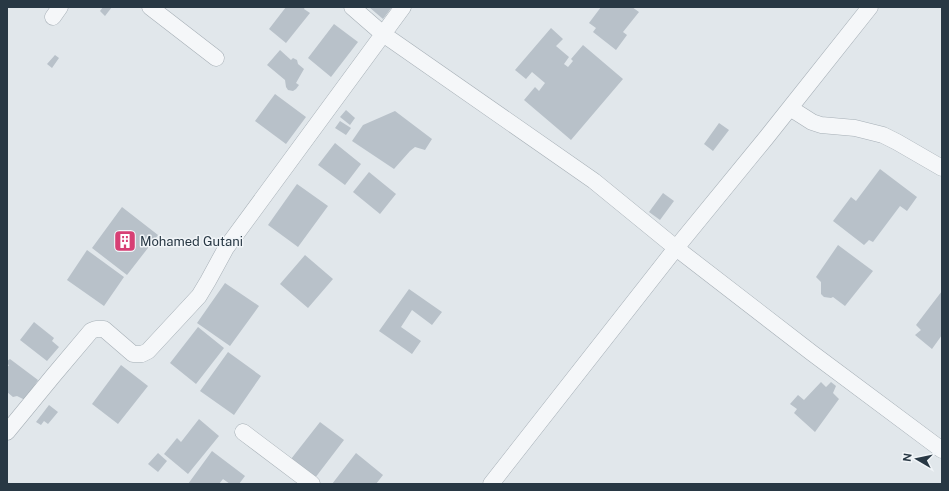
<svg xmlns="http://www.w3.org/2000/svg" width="949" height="491" font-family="'Public Sans',sans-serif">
<rect width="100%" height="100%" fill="#e1e7eb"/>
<path fill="#b8c1c9" d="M103,7H112L105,16L100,11Z
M286,7H305L304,9L310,13L286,43L269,29Z
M369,7H392L383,19Z
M601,7H632L639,12L623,32L627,35L616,50L593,32L596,28L589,23Z
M334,24L358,42L331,77L308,58Z
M551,28L563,39L556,46L569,57L564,64L568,67L573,61L571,59L583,45L623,79L571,140L524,100L535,87L539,91L545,83L532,72L526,79L515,70Z
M280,50L291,60L293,58L297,60L298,64L304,69L296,83L299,85L296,89L293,91L288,90L286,87L285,80L267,65Z
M55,55L59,58L52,68L47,64Z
M275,94L306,117L286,144L255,121Z
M346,110L355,118L350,125L340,117Z
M395,111L432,139L425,150L415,147L410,151L394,169L352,141L363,125Z
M340,121L351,128L346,135L335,128Z
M719,123L729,130L713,151L704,144Z
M335,143L361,164L345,185L318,165Z
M880,169L917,197L907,211L900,206L873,242L869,240L864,245L833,221L851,197L856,201Z
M369,172L396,194L380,214L353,192Z
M297,184L328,206L298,247L268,225Z
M663,193L674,201L660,220L649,212Z
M122,207L158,235L127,275L92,248Z
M838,245L873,271L845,306L833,297L831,298L824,297L821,294V282L816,277Z
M87,250L124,277L104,306L67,280Z
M305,255L333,279L308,308L280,284Z
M225,283L259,306L230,346L197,323Z
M409,289L442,312L432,325L412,310L401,327L421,341L412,354L379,331Z
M942,291V335L932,349L915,335L921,330L916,325Z
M34,322L54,338L52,341L59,347L47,361L20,340Z
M198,327L224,348L196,384L170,363Z
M228,352L261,376L234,415L200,391Z
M10,359L38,380L25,400L17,396L13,397L7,392V368L9,365L7,364V361Z
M121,365L148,386L118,424L92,404Z
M821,382L826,387L831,382L836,386L833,393L839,399L815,432L794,413L797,409L790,404L798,395L804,400Z
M49,405L58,412L48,424L44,421L41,425L36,422Z
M199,419L219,436L188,474L164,454L177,438L181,442Z
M320,422L344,440L315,478L291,459Z
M212,451L245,476L239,484H230L223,479L219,484H188Z
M158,453L167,461L158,472L148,464Z
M356,453L383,475L376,484H332Z"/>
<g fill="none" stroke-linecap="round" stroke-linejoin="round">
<g stroke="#a6afb6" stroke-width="17">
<path id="street" d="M150,7L216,58
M352,7L383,34L594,181L676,248L812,353L942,450
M53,17L60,7
M790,108L812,122L821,125L855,128L883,135L897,142L942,168
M7,432L53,376L91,331L96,329H104L133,354H142L148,351L199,296L208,281L226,248L403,7
M243,432L312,484
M491,484L676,248L766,138L870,7"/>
</g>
<use href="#street" stroke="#f5f7f9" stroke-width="16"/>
</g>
<defs>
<g id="building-square" transform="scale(1.15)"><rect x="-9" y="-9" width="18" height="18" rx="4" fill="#d73f74" stroke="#f1f5f8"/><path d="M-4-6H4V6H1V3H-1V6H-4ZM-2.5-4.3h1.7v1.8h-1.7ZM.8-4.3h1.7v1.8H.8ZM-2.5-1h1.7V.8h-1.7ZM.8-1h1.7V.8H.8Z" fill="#fff"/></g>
</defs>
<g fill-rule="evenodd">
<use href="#building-square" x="125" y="241"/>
</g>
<g text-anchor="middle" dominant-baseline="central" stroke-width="3" stroke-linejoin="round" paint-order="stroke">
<g font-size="13" fill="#283844" stroke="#f1f5f8" text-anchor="start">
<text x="140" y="241">Mohamed Gutani</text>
</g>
</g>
<rect width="949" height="491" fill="none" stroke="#283844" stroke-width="16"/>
<g transform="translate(917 459) rotate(279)" stroke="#f1f5f8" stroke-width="3" paint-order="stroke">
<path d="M0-3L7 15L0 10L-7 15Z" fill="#283844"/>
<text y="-6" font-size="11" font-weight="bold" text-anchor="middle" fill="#283844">N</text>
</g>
</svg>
